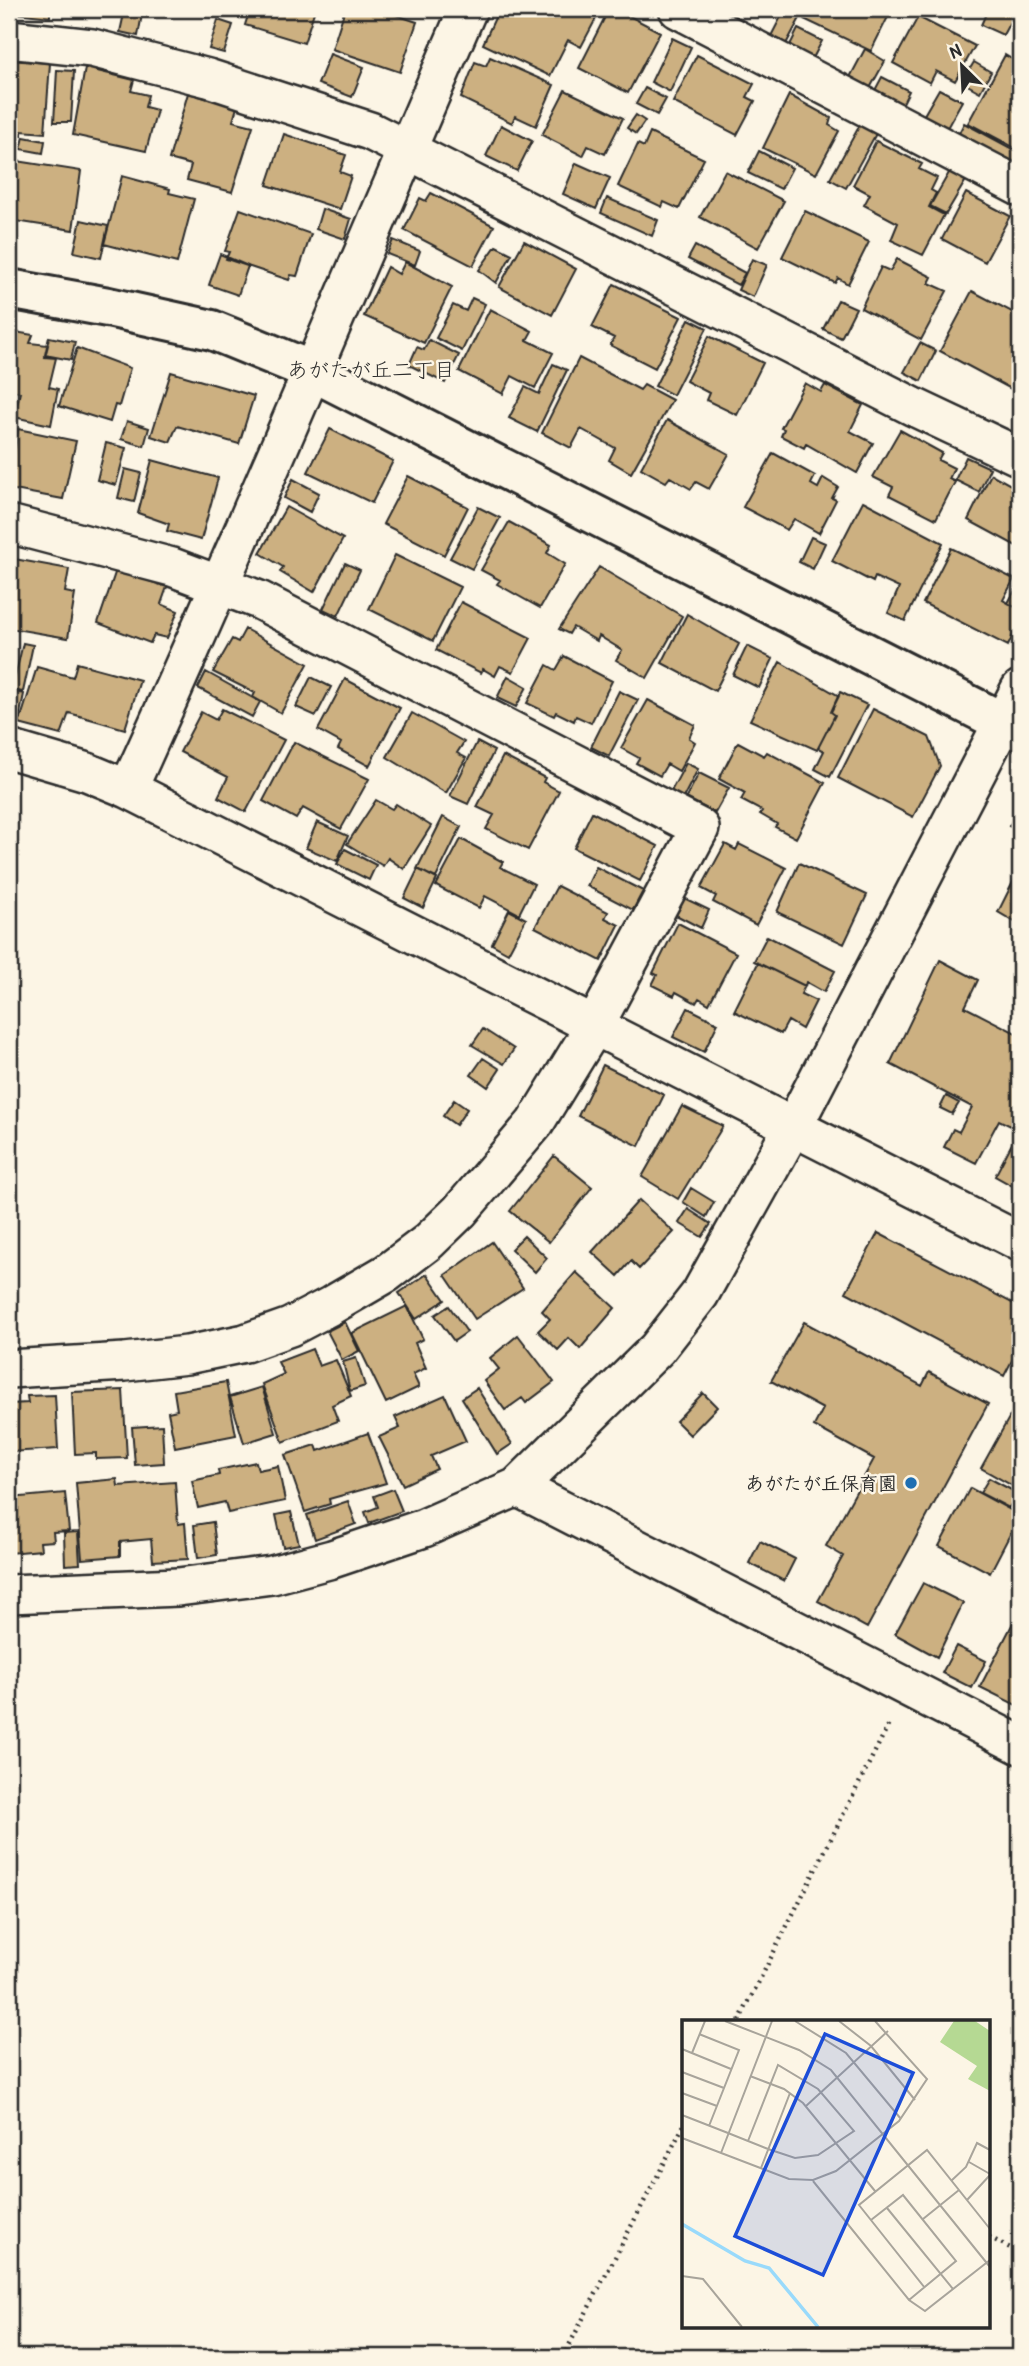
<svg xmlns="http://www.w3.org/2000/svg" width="1029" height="2366" font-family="'Patrick Hand','Klee One',sans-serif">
<rect width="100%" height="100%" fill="#fcf5e5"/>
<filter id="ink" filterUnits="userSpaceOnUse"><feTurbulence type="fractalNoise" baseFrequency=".0143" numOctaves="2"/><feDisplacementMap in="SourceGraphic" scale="14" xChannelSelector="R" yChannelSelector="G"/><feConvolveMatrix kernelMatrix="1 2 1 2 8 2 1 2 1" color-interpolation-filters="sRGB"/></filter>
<g filter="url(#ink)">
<path fill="#ccb081" stroke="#2b2b2b" stroke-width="2" d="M16,9H50V17L16,13Z
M125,9H143L138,36L120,32Z
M250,9H315L304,43L245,25Z
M345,9H378L417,22L400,72L332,49Z
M499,9H601L581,47L568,40L550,76L483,44Z
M609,9H616L660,32L628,93L579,68Z
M785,9L800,18L785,46L770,38Z
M810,9H885L884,12L889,15L871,51L804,19Z
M988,9H1020V22L1012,18L1003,35L981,25Z
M918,17L975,46L955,81L936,71L930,83L893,63Z
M218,20L233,25L224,53L209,49Z
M798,29L822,41L812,60L789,47Z
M672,38L691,47L670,92L651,82Z
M865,49L885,61L869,90L849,79Z
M330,54L364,67L352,97L318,84Z
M697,55L754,84L747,97L755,101L737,135L673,102Z
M1005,55L1020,64V143L1017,149L968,123Z
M490,57L554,85L536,126L515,116L512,123L461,98L475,62L486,66Z
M9,60L50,63L45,133L22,131V136L9,135Z
M974,62L991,72L980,92L962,82Z
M85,68L134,80L131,91L148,95L145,107L157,110L146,151L73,135Z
M57,70L74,71L71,122H54Z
M882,77L909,91L901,107L873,94Z
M645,88L666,99L657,115L636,104Z
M939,89L962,101L947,128L924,115Z
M565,90L623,118L605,154L588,146L583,156L542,135Z
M188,93L237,107L233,121L253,126L232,192L187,180L191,165L169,159Z
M789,95L831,118L829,125L839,131L816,174L763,148Z
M636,115L645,121L636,134L627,128Z
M861,123L877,132L846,188L830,179Z
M964,123L1020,153L1016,166L958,135Z
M501,125L532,141L517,171L486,156Z
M650,133L704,159L679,209L664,202L662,207L618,186L638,144L644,147Z
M284,134L346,155L340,172L351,176L340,209L267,185Z
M24,137L45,141L43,153L21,149Z
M876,141L922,164L919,169L937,178L931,190L936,193L929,207L944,215L923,255L891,240L898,223L864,205L870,194L853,185Z
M759,151L792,168L781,189L748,173Z
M17,161L81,171L73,230L9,220Z
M576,163L610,178L596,209L563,194Z
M725,171L784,201L758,248L700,217Z
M950,171L966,180L946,214L930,206Z
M122,176L170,189L169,193L194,199L177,263L104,244Z
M431,193L494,226L473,266L404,230L420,198L426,201Z
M966,193L1010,216L985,262L942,239Z
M607,198L658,220L652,236L601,213Z
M240,209L311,234L297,276L291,275L289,280L226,259L229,252L225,251Z
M322,209L351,219L345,239L316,229Z
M805,211L869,242L848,284L838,278L835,283L782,257Z
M81,220L108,226L101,258L74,252Z
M393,240L420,251L415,265L387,254Z
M524,241L576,269L552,315L499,287Z
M496,246L512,254L496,283L479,270Z
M695,246L745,273L738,285L688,259Z
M220,254L248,266L238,295L209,285Z
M752,259L767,265L753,297L738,290Z
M897,259L932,277L929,283L947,291L921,340L861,308L881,267L890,271Z
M405,262L452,287L424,343L364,316L387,267L399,274Z
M614,284L681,317L655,368L610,345L614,338L592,327Z
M972,291L1020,316V380L1015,391L940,351Z
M472,298L485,304L462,351L436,338L453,305L466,311Z
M838,300L856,308L841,338L823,329Z
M490,309L532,331L527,340L553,353L535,388L512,376L503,394L459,371Z
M689,319L707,328L673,395L655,386Z
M9,331L33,335L30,343L48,345L45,357L56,358L49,387L58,389L51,425L14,417L20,392L9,390Z
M709,336L763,363L737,415L706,400L709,393L686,381Z
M49,337L75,342L71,360L45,355Z
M429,340L459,355L445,383L409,365L417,347L424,350Z
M920,343L936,351L921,381L904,372Z
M77,348L130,368L119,406L115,405L110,422L59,406Z
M579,358L640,390L644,385L672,400L631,473L609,460L615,448L581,429L571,448L542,433Z
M553,364L567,370L537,432L509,418L525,387L539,394Z
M171,372L254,396L239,444L177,426L170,442L151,436Z
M805,383L821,392L825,385L863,405L850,431L873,443L857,473L806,444L804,448L781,436L784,429L781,428Z
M667,420L729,454L709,489L696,482L691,489L670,477L666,482L641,468Z
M127,421L149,428L144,446L121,439Z
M18,429L76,441L63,499L9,489Z
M330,429L393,461L372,503L308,472Z
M900,430L942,453L938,460L954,468L949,479L955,482L936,519L889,495L893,487L873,477Z
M106,443L126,448L116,485L97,480Z
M773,453L815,476L811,484L818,488L823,478L838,487L832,498L836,500L819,533L794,519L787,530L743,507Z
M966,457L990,468L979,492L955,480Z
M152,460L218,478L201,540L167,531L169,524L138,513Z
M125,469L141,473L134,502L118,498Z
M991,474L1020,490V548L968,520Z
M408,476L468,507L444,555L383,524Z
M293,479L319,493L310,512L284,498Z
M863,501L943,543L905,621L888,613L899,588L875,577L873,582L832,561Z
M286,507L343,539L314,592L280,572L283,567L260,553Z
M478,507L500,518L472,569L450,558Z
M509,522L551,545L547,553L565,564L540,608L497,584L500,580L481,570Z
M811,537L825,543L813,569L799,562Z
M951,548L1014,579L1003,600L1020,610V620L1008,646L923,603Z
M395,555L460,587L433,641L369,609Z
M9,558L69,569L65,592L75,594L68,638L9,628Z
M345,563L360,570L338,616L323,609Z
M599,567L682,616L647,678L616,660L622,650L599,636L597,641L573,627L569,634L559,629Z
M116,570L167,587L161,604L178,611L167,638L154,635L150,643L98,623Z
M1020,581V610L1008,603Z
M461,602L531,638L513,672L500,666L495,676L483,669L481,673L436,650Z
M687,614L739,644L715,691L662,663Z
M245,629L308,664L281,713L253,697L255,693L213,672L232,639L238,642Z
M23,643L33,645L23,692L12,690Z
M747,646L773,659L759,688L733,675Z
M564,656L612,681L591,723L576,716L574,721L556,712L554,716L527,703L547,665L556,670Z
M780,662L839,696L831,712L835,715L817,750L750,720Z
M77,663L140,680L125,729L69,713L61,735L19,724L37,667L73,677Z
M206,672L260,702L252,717L198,688Z
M508,676L527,687L516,707L497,698Z
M311,677L331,687L316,716L296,707Z
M345,679L400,708L369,766L338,749L341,743L318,730Z
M9,691L24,694L17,728L9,726Z
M619,691L638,700L609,756L591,747Z
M840,692L867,705L830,777L815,769L824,751L818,748L835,715L831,712Z
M648,700L695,725L689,738L695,742L679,771L667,764L660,776L636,763L639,758L621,748Z
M222,709L284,740L246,812L218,797L228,777L180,752L201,712L216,720Z
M873,709L929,737L940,766L913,817L838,778Z
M412,713L464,742L457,753L466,758L446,793L387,757Z
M294,742L369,779L341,829L303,808L296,819L263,801Z
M477,742L494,751L468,804L450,796Z
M738,742L764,756L767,752L825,783L796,838L775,827L777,824L760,814L762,811L741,800L745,793L719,779Z
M503,756L545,778L543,782L559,791L528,850L486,829L494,815L477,807Z
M686,763L698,769L682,800L670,793Z
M699,773L729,788L715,813L686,798Z
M376,800L392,809L396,804L431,826L404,869L388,858L383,866L347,844Z
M1020,807V832L1009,826Z
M592,812L658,846L640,881L574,848Z
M443,817L461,827L436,878L417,869Z
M317,822L348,836L337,861L306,848Z
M461,839L503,862L500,867L534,884L519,914L485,896L479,908L436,886Z
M725,844L736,850L739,844L786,868L756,925L713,902L716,896L701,888Z
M345,849L376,865L369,880L337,864Z
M799,863L867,895L844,944L777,912Z
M596,867L643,891L633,910L587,886Z
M1020,868V925L998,912Z
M418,869L437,879L423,908L404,898Z
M557,886L608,912L605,918L619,925L601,961L535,927Z
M682,897L709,910L701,928L674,914Z
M509,910L526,919L508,953L492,944Z
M678,923L736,953L709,1004L699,998L696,1003L676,992L674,996L652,985L657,975L653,973Z
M767,936L835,971L824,992L806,982L805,986L754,961Z
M940,960L978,980L965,1007L1020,1035V1190L995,1176L1019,1130L999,1120L976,1163L944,1147L953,1129L959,1132L972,1107L890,1064Z
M758,963L805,986L801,994L816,1001L802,1029L788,1021L781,1034L734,1011Z
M688,1008L718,1023L704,1052L673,1037Z
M483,1029L514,1049L504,1064L472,1045Z
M483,1058L500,1069L488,1087L471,1075Z
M603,1065L664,1095L639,1146L578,1116Z
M946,1096L959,1103L952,1114L940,1108Z
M454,1100L467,1109L456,1125L443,1116Z
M682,1106L723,1126L678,1199L642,1177Z
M554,1156L592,1187L549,1242L510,1211Z
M691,1188L714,1202L706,1217L683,1202Z
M639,1200L674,1232L639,1269L631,1261L618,1276L592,1252Z
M688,1209L711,1224L702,1237L679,1223Z
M878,1233L1020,1307V1345L1004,1376L846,1292Z
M524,1236L547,1258L535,1272L511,1249Z
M492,1242L523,1288L475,1319L445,1275Z
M576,1272L615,1308L580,1349L569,1338L558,1350L538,1331L550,1319L542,1311Z
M427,1274L445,1300L416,1319L399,1293Z
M407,1306L423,1339L415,1343L426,1368L413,1374L419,1387L386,1403L352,1333Z
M449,1306L467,1332L454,1341L435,1315Z
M345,1322L359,1351L342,1360L327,1331Z
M804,1322L922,1386L929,1372L988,1404L867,1628L818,1601L843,1556L826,1546L874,1459L814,1426L823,1409L771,1381Z
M518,1335L554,1382L526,1403L522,1398L505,1410L484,1381L499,1369L490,1358Z
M312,1349L319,1366L336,1360L351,1396L332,1405L338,1421L283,1442L262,1384L284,1374L278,1362Z
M356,1358L365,1386L350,1391L343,1362Z
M226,1382L236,1435L175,1447L168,1412L177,1410L174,1391Z
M262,1387L276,1433L244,1443L230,1397Z
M477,1388L512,1444L497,1454L462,1398Z
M123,1390L127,1458L96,1459V1453L75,1454L72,1392Z
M703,1393L717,1407L690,1435L676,1421Z
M55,1395L58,1449L9,1452V1404L28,1403L27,1396Z
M445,1395L466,1441L431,1456L437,1469L403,1485L379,1437L400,1428L395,1417Z
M1020,1398V1490L981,1468Z
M162,1425L164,1463L135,1465L132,1427Z
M368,1433L386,1483L329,1499L330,1504L305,1512L285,1455L316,1445L318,1451Z
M256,1462L258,1470L278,1466L285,1501L228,1513L225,1502L198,1508L192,1481L219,1475L218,1470Z
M989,1478L1017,1493L1009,1508L980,1493Z
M117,1479L118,1486L175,1482L178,1524L185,1523L188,1559L153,1561L151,1539L120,1542V1556L82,1559L76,1483Z
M970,1488L1020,1515L990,1573L939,1546Z
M393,1489L402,1511L369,1523L365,1512L378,1507L374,1496Z
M9,1492L10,1498L65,1493L69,1531L53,1532L54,1541L40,1542L41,1550L9,1553Z
M348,1501L356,1524L315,1539L307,1515Z
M291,1512L299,1544L283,1547L276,1515Z
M213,1522L217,1555L198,1558L194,1525Z
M78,1532L80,1564L65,1565L64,1533Z
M760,1541L795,1559L784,1581L749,1563Z
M923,1583L963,1603L937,1657L895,1634Z
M1013,1623L1020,1627V1707L980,1687Z
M956,1646L986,1661L972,1688L942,1673Z"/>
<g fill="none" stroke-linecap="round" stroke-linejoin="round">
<g stroke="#2b2b2b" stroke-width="42">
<path id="street" d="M678,9L1020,187
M9,39L92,48L208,78L370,131L914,407L1020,457
M9,524L172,567L259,600L700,828L595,1025L535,1123L460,1211L428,1242L387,1273L332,1305L290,1327L245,1343L187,1355L125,1362L9,1369
M9,749L87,772L128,789L1020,1242
M128,789C246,531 355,269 468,9
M517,1487L1020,1745
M9,1594L178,1587L272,1575L332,1559L424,1528L517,1487L657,1349L700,1294L794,1125L1020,689"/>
</g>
<g stroke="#2b2b2b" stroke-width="44">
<path id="secondary" d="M9,289L108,307L212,330L310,370L1020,731"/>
</g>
<path stroke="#2b2b2b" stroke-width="4.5" stroke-dasharray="2 5" stroke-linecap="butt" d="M739,2021L890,1722
M989,2237L1020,2253
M563,2357L684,2125"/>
<use href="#street" stroke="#fcf5e5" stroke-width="37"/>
<use href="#secondary" stroke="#fcf5e5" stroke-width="38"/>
</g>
</g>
<circle fill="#1f6fb2" stroke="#fcf5e5" stroke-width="2.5" cx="911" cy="1483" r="7"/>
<g text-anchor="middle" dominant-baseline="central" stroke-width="5" stroke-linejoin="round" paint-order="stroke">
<g font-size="19" font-weight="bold" fill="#2b2b2b" stroke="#fcf5e5" text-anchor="end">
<text x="897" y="1483">あがたが丘保育園</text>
</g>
<g font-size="21" fill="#2b2b2b" stroke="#fcf5e5">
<text x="371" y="369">あがたが丘二丁目</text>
</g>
</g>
<g transform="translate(682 2020)">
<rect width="308" height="308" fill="#fcf5e5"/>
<path d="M272,1H293L308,11V71L286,59L295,46L258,22Z" fill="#b5d993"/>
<path fill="none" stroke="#99dafb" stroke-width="3.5" d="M0,204L63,241L87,248L136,307"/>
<path fill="none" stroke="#a8a49b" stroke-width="2" d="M43,1L117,30L149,50L308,247M113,1L164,33L219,99M157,1L189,26L233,80M17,14L57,30L27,106M0,29L49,49M10,33L23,1M0,52L42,68M68,56L102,69L121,83L193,171M0,73L35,86M124,86L206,11M0,95L46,113L86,129L113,138L136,135L172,111L136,69L96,45L66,121M0,118L107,159L131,160L154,151L217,101L245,59L193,1M39,133L90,1M287,142L308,154M79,148L108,73M131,161L227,280L243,291L308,240M269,161L284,147L295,123L308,130M285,180L308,155M205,188L271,269M241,199L277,170M189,200L221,175L274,241L227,280M0,256L21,259L60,307M243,268L177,185L245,130L308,209"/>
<path fill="#1d4ed8" fill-opacity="0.15" stroke="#1d4ed8" stroke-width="3.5" d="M143,14L231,53L141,255L53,216Z"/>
<rect width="308" height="308" fill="none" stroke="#2b2b2b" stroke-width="3.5"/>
</g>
<rect width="1029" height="2366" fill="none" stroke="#fcf5e5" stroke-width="35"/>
<rect x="18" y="18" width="994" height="2331" fill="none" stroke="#2b2b2b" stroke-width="2.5" filter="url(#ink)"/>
<g transform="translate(962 66) rotate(336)" stroke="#fcf5e5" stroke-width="5" paint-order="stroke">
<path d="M0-5L12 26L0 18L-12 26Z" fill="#2b2b2b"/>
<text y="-10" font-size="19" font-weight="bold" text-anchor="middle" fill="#2b2b2b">N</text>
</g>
</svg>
